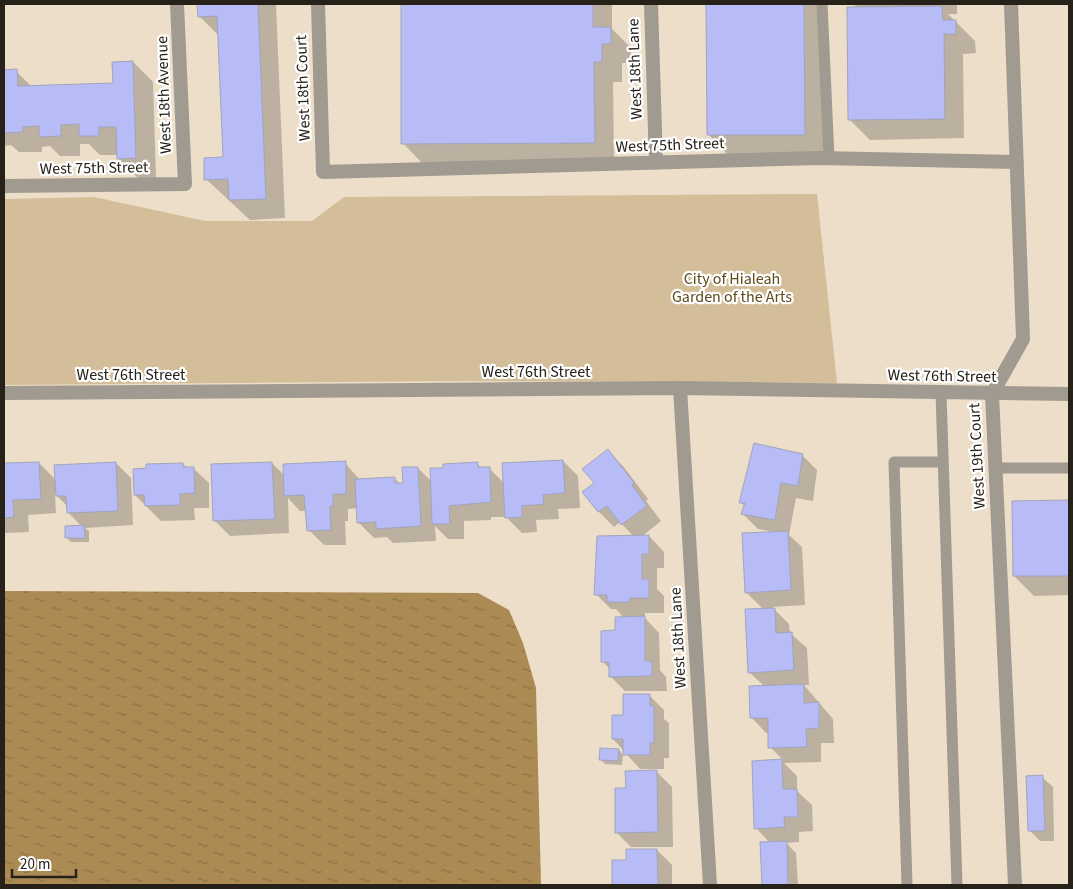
<svg xmlns="http://www.w3.org/2000/svg" width="1073" height="889" font-family="'Source Sans 3',sans-serif">
<defs>
<pattern id="water-ripples" width="26" height="14" patternUnits="userSpaceOnUse" patternTransform="scale(1.25)"><rect width="26" height="14" fill="#ab8b53"/><path d="M2 4q2-2 4 0t4 0M15 11q2-2 4 0t4 0" fill="none" stroke="#8b7144"/></pattern>
</defs>
<rect width="100%" height="100%" fill="#ecdec8"/>
<path fill="#d4be9a" d="M817,194L837,383L460,381L4,385V199L94,197L205,221H312L344,197Z"/>
<path fill="url(#water-ripples)" d="M4,591L478,593L509,610L523,643L536,688L541,885H4Z"/>
<path fill="#0003" d="M198,4H276L285,218L250,220L206,179L225,158L219,36L199,16Z
M402,4H612V29L631,48V63H622V82H613L614,162L422,163L403,143Z
M708,4H818L824,154L728,155L709,135Z
M853,4H957V14H948L975,41L976,53L963,54L964,138L870,140L850,120L858,8Z
M133,62L153,82L156,178H138L118,158V155H100L89,144H80V156H60L50,146L42,147V152H19L11,145L4,146V71H16L32,87L114,84Z
M608,451L623,466L648,499L646,501L661,521L641,537L649,536L664,552V568H657V589L664,596V613H645V618L659,633L660,670L666,677L667,691H625L610,676V669L602,661L624,618L616,609H611L596,594L634,537L620,522L614,527L599,512L595,483Z
M802,455L817,470L813,501L796,498L789,535L802,547L805,605L772,607L789,624L790,633L807,648L809,685H804L833,719L834,743H821V762L784,763L797,776V791L812,805L813,831L799,832V842L786,843L796,853L798,885H763L761,843H770L756,828L753,762L783,760L770,747L769,733H766L751,717L764,686L749,672L764,610L746,592L775,532L758,529L743,514L745,507L741,503Z
M563,461L578,476L580,508L558,509L559,519L536,520L537,532L522,533L506,517H491V520L464,521V539H448L435,526L436,541L393,543L387,537L374,538L359,523L358,508L348,509V521H345L346,545H324L309,530L307,511H300L288,498L289,533L230,536L215,521L272,463L285,476L345,463L360,480L394,478L400,484H404L418,468L432,482L477,464L482,468H489L504,483Z
M39,463L56,480L116,463L131,478L133,525L85,528L89,531V542H71L66,537L82,527L68,512L67,506L55,494L56,513L28,515L29,532L4,533V464Z
M183,464L187,468H193L209,483V508H194L195,520L161,521L135,495Z
M1069,501V595L1034,596L1014,576V502Z
M649,695L664,710V719L669,723V758H664V769H640L613,739L624,716Z
M619,750L623,755L622,765L605,764L600,759Z
M657,772L672,787L673,847H631L616,832L627,789Z
M1042,777L1053,787L1054,841H1040L1030,831Z
M657,850L672,865V885H614L613,861H627Z"/>
<path fill="#b7bbf6" stroke="#a2a4bb" d="M197,4H258L266,199L229,200L228,179L204,180V158L223,157L217,16L198,17Z
M401,4H593V27H611V44H602V62H594L595,143L401,144Z
M706,4H804L805,135H707Z
M942,6L943,20H956V34H944L945,119L848,120L847,7Z
M133,61L136,158L117,159L116,127H99V136H79V124L61,125V136L39,137V126L23,127V132L4,133V70L17,69L18,86L113,83L112,62Z
M754,443L803,454L798,486L781,483L775,520L741,514L745,503H739Z
M608,449L634,483L632,485L647,506L621,525L607,506L598,512L582,492L594,483L582,469Z
M563,460L565,493L543,495L544,504L522,506V517L505,518L502,463Z
M346,461V494H333V506H330L331,530L307,531L304,495L284,496L283,464Z
M39,462L41,499L13,500L14,517L4,518V463Z
M116,462L118,511L67,513L66,496H56L54,465Z
M272,462L275,519L213,521L211,464Z
M478,462V467H490L491,502L449,506L450,524H432L430,468H443V464Z
M183,463V467H194L195,493L180,494V505L145,506L144,495H134L133,469L146,468V464Z
M402,467H418L421,526L376,529V522L357,523L355,479L395,477V483H403Z
M1069,500V576H1013L1012,501Z
M84,525L85,538H65V526Z
M788,531L791,590L745,593L742,533Z
M649,535V554H642V579H649V598H630V602H607V595H594L597,536Z
M775,608L776,633L792,632L794,670L748,673L745,609Z
M645,616V661H652V676L609,677V662H601V631L615,630V617Z
M804,684V703L819,702V728L806,729L807,747L768,748V718H750L749,686Z
M623,694H650V706H654V743H650V755H623V739H612V715H623Z
M600,748L619,749L618,761L599,760Z
M782,759L783,789H797L798,817H784L785,827L754,829L752,761Z
M657,770L658,832L615,833V788H626L625,771Z
M1043,775L1045,831H1028L1026,776Z
M787,841L788,885H762L760,842Z
M626,849H657L658,885H612V860H626Z"/>
<g fill="none" stroke-linecap="round" stroke-linejoin="round">
<path stroke="#a09a91" stroke-width="11" d="M822,4L829,158
M941,393L957,885
M995,468H1069
M907,885L894,462H941"/>
<path stroke="#a09a91" stroke-width="14" d="M318,4L323,172L819,158L1017,162
M651,4L656,163
M1011,4L1023,339L992,394L1015,885
M4,186L185,184L177,4
M680,388L710,885"/>
<path stroke="#a09a91" stroke-width="14" d="M4,393L680,388L1069,394"/>
</g>
<g text-anchor="middle" dominant-baseline="central" stroke-width="4.5" stroke-linejoin="round" paint-order="stroke">
<g font-size="16" fill="#262119" stroke="#fff">
<text transform="translate(635 69) rotate(-92)">West 18th Lane</text>
<text transform="translate(303 88) rotate(-92)">West 18th Court</text>
<text transform="translate(164 95) rotate(-92)">West 18th Avenue</text>
<text transform="translate(670 145) rotate(-2)">West 75th Street</text>
<text transform="translate(94 168) rotate(-1)">West 75th Street</text>
<text x="536" y="372">West 76th Street</text>
<text x="131" y="375">West 76th Street</text>
<text transform="translate(942 376) rotate(1)">West 76th Street</text>
<text transform="translate(977 456) rotate(-93)">West 19th Court</text>
<text transform="translate(678 638) rotate(-93)">West 18th Lane</text>
</g>
<g font-size="16" fill="#61491d" stroke="#fff">
<text x="732" y="279">City of Hialeah<tspan x="732" dy="18">Garden of the Arts</tspan></text>
</g>
</g>
<rect width="1073" height="889" fill="none" stroke="#262119" stroke-width="10"/>
<path d="M12 869v8h64v-8" fill="none" stroke="#262119" stroke-width="2.5"/>
<text x="20" y="869" font-size="15" fill="#262119" stroke="#ffffff" stroke-width="4" paint-order="stroke">20 m</text>
</svg>
